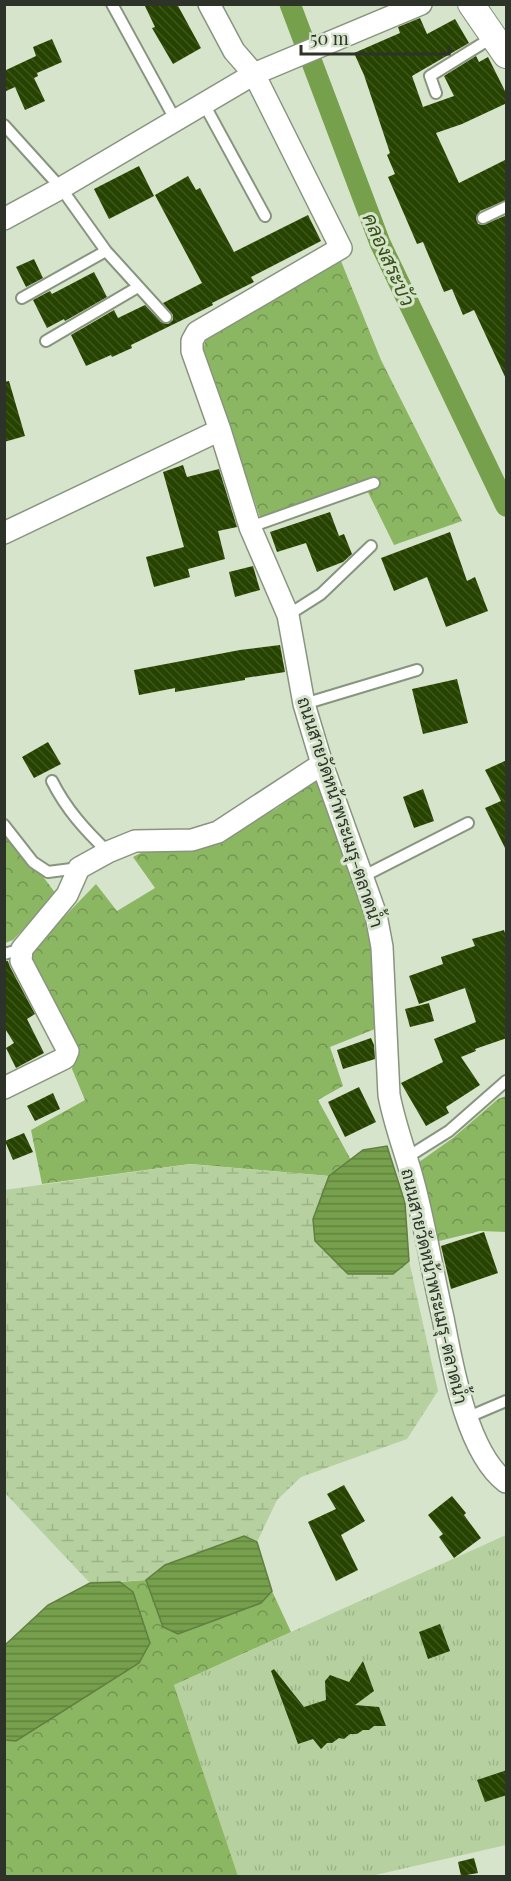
<svg xmlns="http://www.w3.org/2000/svg" width="511" height="1881" font-family="'Playfair Display',Sarabun,serif">
<defs>
<pattern id="grass-tufts" width="24" height="20" patternUnits="userSpaceOnUse" patternTransform="scale(1.5)"><rect width="24" height="20" fill="#b6d19f"/><path d="M3 7l-1-3M5 7V3M7 7l1-3M15 17l-1-3M17 17v-4M19 17l1-3" fill="none" stroke="#9db489"/></pattern>
<pattern id="forest-crowns" width="20" height="18" patternUnits="userSpaceOnUse" patternTransform="scale(1.5)"><rect width="20" height="18" fill="#8cb762"/><path d="M2 6a3 3 0 1 1 6 0M12 15a3 3 0 1 1 6 0" fill="none" stroke="#739551"/></pattern>
<pattern id="wetland-marsh" width="20" height="14" patternUnits="userSpaceOnUse" patternTransform="scale(1.5)"><rect width="20" height="14" fill="#b6d19f"/><path d="M1 5h8M5 5V1M11 12h8M15 12V8" fill="none" stroke="#9db489"/></pattern>
<pattern id="water-rules" width="6" height="5" patternUnits="userSpaceOnUse" patternTransform="scale(1.5)"><rect width="6" height="5" fill="#77a04c"/><path d="M0 2.5h6" fill="none" stroke="#62833f"/></pattern>
<pattern id="building-back-hatch" width="6" height="6" patternUnits="userSpaceOnUse" patternTransform="scale(1.5)"><rect width="6" height="6" fill="#274300"/><path d="M-1 5l2 2M0 0l6 6M5-1l2 2" fill="none" stroke="#3e561d"/></pattern>
</defs>
<rect width="100%" height="100%" fill="#d6e4cb"/>
<path fill="url(#grass-tufts)" d="M506,1535V1845L371,1876H238L174,1685Z"/>
<path fill="url(#forest-crowns)" d="M341,261L381,360L462,521L394,545L363,482L260,517L203,350L207,335Z
M318,777L369,918L375,1029L330,1047L343,1086L318,1100L351,1160L329,1176L190,1164L42,1184L31,1130L85,1100L72,1069L75,1043L32,966V950L96,884L117,911L155,888L133,857L156,845L196,851L277,808Z
M4,824L56,894L13,940L5,943Z
M506,1096V1232L480,1231L435,1242L419,1162L453,1138L498,1099Z
M146,1580L163,1627L261,1603L272,1591L291,1632L174,1685L238,1876H5L4,1740L16,1741L133,1592L120,1582Z"/>
<path fill="url(#wetland-marsh)" d="M190,1164L329,1176L313,1219L393,1274L409,1261L438,1391L407,1439L301,1477L277,1500L257,1542L244,1536L165,1565L146,1580L90,1583L5,1493L4,1190Z"/>
<path fill="url(#water-rules)" stroke="#617f42" stroke-width="1.5" d="M387,1146L405,1203L409,1261L393,1274H348L315,1241L313,1219L329,1176L363,1150Z
M244,1536L257,1542L272,1591L261,1603L178,1634L163,1627L146,1580L165,1565Z
M120,1582L133,1592L150,1643L139,1663L16,1741L5,1740V1645L48,1605L90,1583Z"/>
<g fill="none" stroke-linecap="round" stroke-linejoin="round">
<path stroke="#77a04c" stroke-width="21" d="M290,4L380,243L506,506"/>
</g>
<path fill="url(#building-back-hatch)" d="M144,4H177L201,48L173,64L152,28L155,27Z
M420,18L427,34L455,19L469,43L412,76L423,107L454,96L444,76L476,56L479,62L488,57L507,95V103L462,124L436,133L459,183L507,159V200L480,211L476,218L478,224L483,225L507,215V381L474,310L463,315L452,289L444,292L423,242L417,244L388,177L395,174L387,155L390,153L364,75L354,53L400,33L398,27Z
M52,39L62,62L37,73L38,76L34,78L45,101L25,110L15,87L4,92V71L36,56L33,47Z
M139,166L154,196L109,219L94,189Z
M188,176L196,190L200,188L234,252L308,215L321,241L251,277L254,282L212,303L213,305L131,345L132,348L112,357L111,355L86,366L71,335L114,310L118,318L145,305L161,322L168,324L173,320V315L163,303L202,283L155,195Z
M34,259L43,278L26,287L16,267Z
M94,272L107,297L65,321L64,319L47,328L33,300L50,291L52,294Z
M9,381L25,436L4,442V382Z
M183,465L187,477L219,469L237,527L218,531L225,559L188,569L190,577L154,587L146,557L184,547L163,472Z
M330,512L339,536L344,534L352,554L343,562L317,572L306,543L277,552L270,532Z
M450,532L467,581L475,577L488,611L446,627L427,577L394,591L381,558Z
M253,566L260,590L235,597L229,572Z
M280,645L285,672L245,678V680L175,692V688L139,695L134,670L240,650Z
M457,679L468,723L423,734L412,689Z
M48,742L61,764L34,778L22,757Z
M507,760V852L485,808L501,801L485,770Z
M423,789L434,821L414,828L403,797Z
M504,930L507,939V1038L475,1049L476,1051L461,1057L480,1085L446,1107L449,1113L426,1126L401,1083L443,1062L434,1039L476,1022L465,988L419,1004L409,976L443,964L441,957L475,946L472,939Z
M4,961H8L10,967L35,1014L27,1019L44,1053L16,1068L6,1048L14,1043L4,1027Z
M429,1003L434,1021L410,1027L405,1009Z
M371,1038L374,1045L375,1059L343,1069L337,1050Z
M359,1087L376,1122L345,1137L328,1102Z
M53,1093L60,1109L35,1121L27,1106Z
M24,1133L33,1152L13,1160L5,1141Z
M484,1232L498,1273L451,1289L441,1246Z
M344,1485L365,1521L341,1535L358,1570L336,1581L308,1522L336,1509L327,1494Z
M452,1496L466,1513L464,1515L481,1538L454,1558L439,1537L443,1534L428,1515Z
M440,1624L450,1651L428,1659L419,1632Z
M363,1661L374,1691L355,1705L379,1707L386,1726H374L369,1730H363L357,1734H350L344,1739L339,1738L332,1743H327L321,1749L313,1739L298,1744L271,1671L274,1669L304,1707L326,1700L325,1681L330,1675L349,1682Z
M507,1770V1795L485,1802L477,1780Z
M474,1858L478,1873L461,1876L458,1862Z"/>
<g fill="none" stroke-linecap="round" stroke-linejoin="round">
<g stroke="#88957e" stroke-width="14">
<path id="service" d="M112,4L176,121
M436,93L430,76L493,37
M204,104L265,216
M4,125L61,188L106,251L166,317
M483,218L506,207
M22,298L106,251
M46,341L138,287
M250,527L374,483
M288,615L321,594L371,546
M304,704L417,670
M52,781C66,809 85,830 108,852
M4,825L33,862L48,872L79,868
M362,877L468,823
M4,954L22,949
M406,1158L449,1131L506,1081
M466,1418L506,1401"/>
</g>
<g stroke="#88957e" stroke-width="24">
<path id="minor" d="M209,4L234,51L254,74L341,248L197,332L192,341V351L220,430L250,527L288,615L304,704L322,764L376,915L382,947L389,1095C395,1127 407,1156 415,1188C426,1231 433,1275 443,1318C452,1365 467,1453 506,1482
M4,219L61,188L254,74L421,4
M4,533L220,430
M4,1088L65,1058L68,1051L21,961L22,949L67,895L79,868L108,852L135,841L192,840L218,832L322,764"/>
</g>
<g stroke="#88957e" stroke-width="28">
<path id="tertiary" d="M471,4L506,55"/>
</g>
<use href="#service" stroke="#fff" stroke-width="10"/>
<use href="#minor" stroke="#fff" stroke-width="21"/>
<use href="#tertiary" stroke="#fff" stroke-width="26"/>
</g>
<g text-anchor="middle" dominant-baseline="central" stroke-width="6" stroke-linejoin="round" paint-order="stroke">
<g font-size="18" fill="#2d3329" stroke="#d6e4cb">
<text transform="translate(341 812) rotate(72)">ถนนสายวัดหน้าพระเมรุ-ตลาดน้ำ</text>
<text transform="translate(435 1286) rotate(77)">ถนนสายวัดหน้าพระเมรุ-ตลาดน้ำ</text>
</g>
<g font-size="20" font-style="italic" fill="#365116" stroke="#d6e4cb">
<text transform="translate(390 259) rotate(66)">คลองสระบัว</text>
</g>
</g>
<rect width="511" height="1881" fill="none" stroke="#2d3329" stroke-width="12"/>
<path d="M301 45v9h148v-9" fill="none" stroke="#2d3329" stroke-width="3"/>
<text x="310" y="45" font-size="18" fill="#2d3329" stroke="#d6e4cb" stroke-width="4.5" paint-order="stroke">50 m</text>
</svg>
